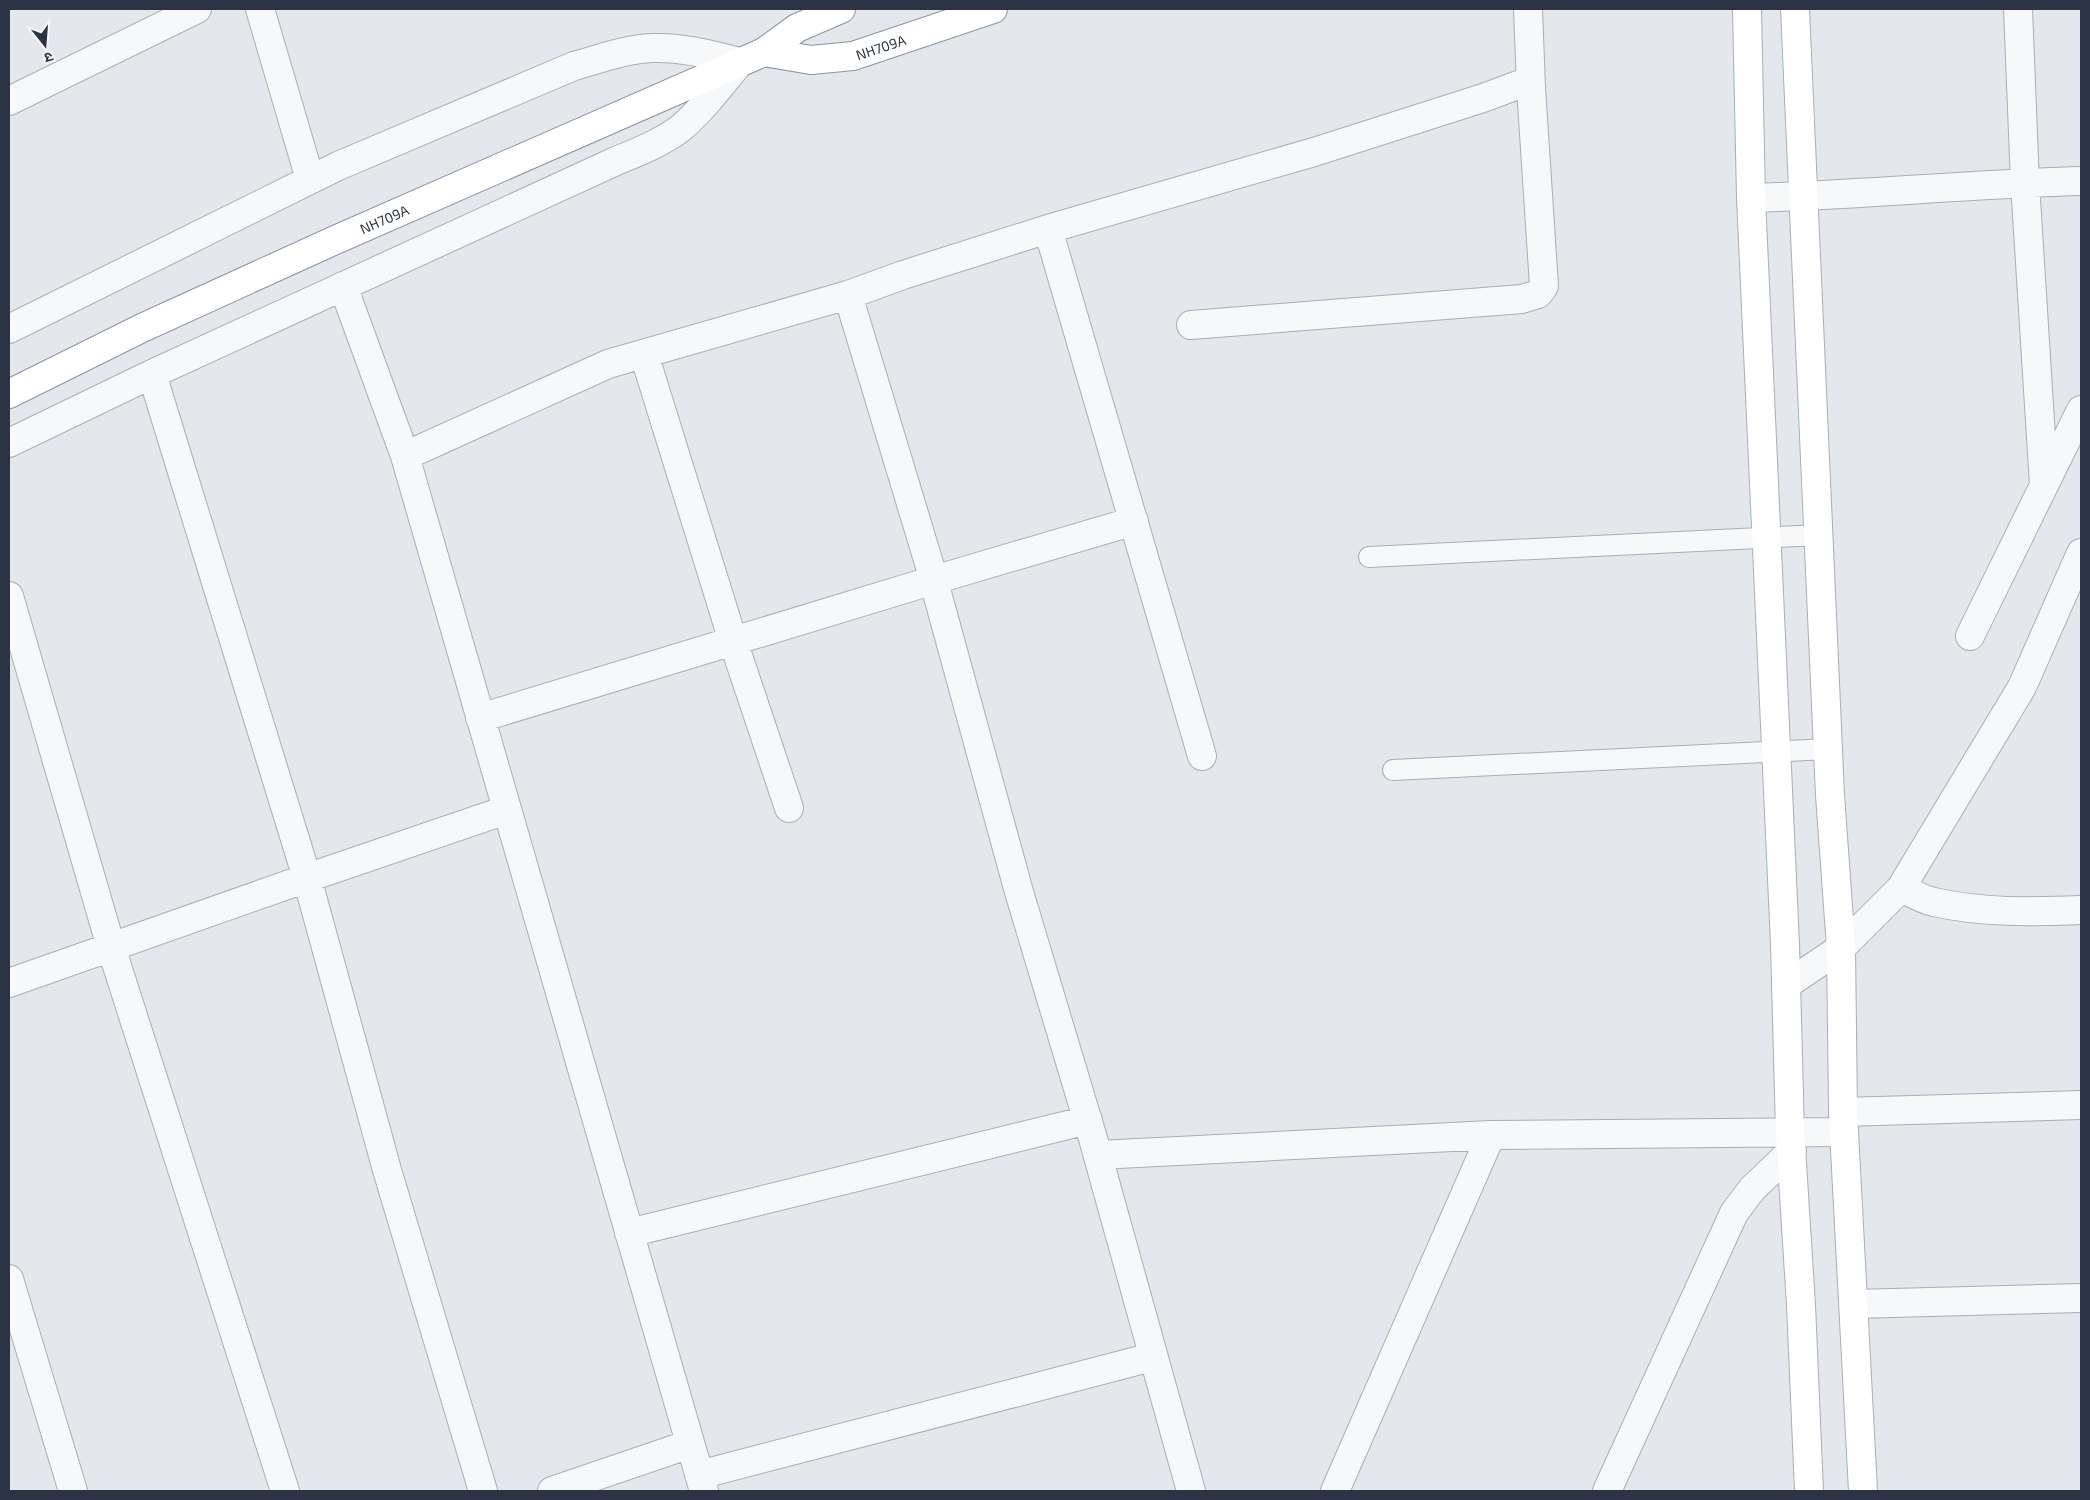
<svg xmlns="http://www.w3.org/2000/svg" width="2090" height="1500" font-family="'Exo 2','Noto Sans Devanagari',sans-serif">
<rect width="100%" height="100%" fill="#e4e7ec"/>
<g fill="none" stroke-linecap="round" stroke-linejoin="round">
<g stroke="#a9aeb7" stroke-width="22">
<path id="service" d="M1369,557L1819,535
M1393,770L1828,749"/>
</g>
<g stroke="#a9aeb7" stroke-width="30">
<path id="minor" d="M260,9L310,179
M1528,9L1531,88
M2018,9L2025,183L2044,485
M9,101L197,9
M1751,198C1861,195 1971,184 2081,181
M1048,229L1202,756
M343,286L405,456L704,1491
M848,295L928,560L1019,892L1092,1135L1191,1491
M9,329L338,166L574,66C599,59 626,49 653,48C683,47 711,55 740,62C721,85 703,109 681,128C661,143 638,152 616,161L152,374L9,443
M644,354L733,641L789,808
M152,374L307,878L387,1170L483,1491
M405,456L608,364L848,295L903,275L1048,229L1314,152L1483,98L1518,85L1531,88L1544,286L1538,294L1522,299L1191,325
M9,596L111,947L285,1491
M1970,636L2081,410
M480,718L934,580L1134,521
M1901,888C1912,893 1923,900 1934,902C1982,913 2032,912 2081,910
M9,983L307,878L506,810
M1786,985L1841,948L1901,888L2022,687L2081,553
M1843,1112L2081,1105
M1098,1155L1491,1135L1844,1132
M629,1233L1088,1120
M9,1279L73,1491
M1854,1304L2081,1298
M699,1475L1152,1357
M552,1491L690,1444
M1335,1491L1491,1135
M1607,1491L1734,1213L1752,1189L1792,1151"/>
</g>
<g stroke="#a9aeb7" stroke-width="30">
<path id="secondary" d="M1747,9L1751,198L1785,944L1790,1132L1801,1305L1809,1491
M1795,9L1830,795L1841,948L1843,1112L1863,1491"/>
</g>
<g stroke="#8b94a3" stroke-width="30">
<g id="trunk">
<path id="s1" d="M764,52L811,60L853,56L993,9"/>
<path id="s2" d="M9,394L142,328L333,241L764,52L797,28L841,9"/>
</g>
</g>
<use href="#service" stroke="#f7f8fa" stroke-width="20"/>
<use href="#minor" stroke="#f7f8fa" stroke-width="28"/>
<use href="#secondary" stroke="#fff" stroke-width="28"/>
<use href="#trunk" stroke="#fff" stroke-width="28"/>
</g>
<g text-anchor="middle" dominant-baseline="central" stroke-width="5" stroke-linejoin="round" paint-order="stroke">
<g font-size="14" fill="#2b3445" stroke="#f4f6f9">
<text stroke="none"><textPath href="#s1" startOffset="119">NH709A</textPath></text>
<text stroke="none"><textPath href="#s2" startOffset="414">NH709A</textPath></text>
</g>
</g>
<rect width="2090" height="1500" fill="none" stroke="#2b3445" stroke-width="20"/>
<g transform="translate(45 45) rotate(163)" stroke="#f4f6f9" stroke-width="4" paint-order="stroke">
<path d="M0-4L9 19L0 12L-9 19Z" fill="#2b3445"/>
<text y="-8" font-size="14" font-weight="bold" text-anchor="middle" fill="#2b3445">उ</text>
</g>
</svg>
